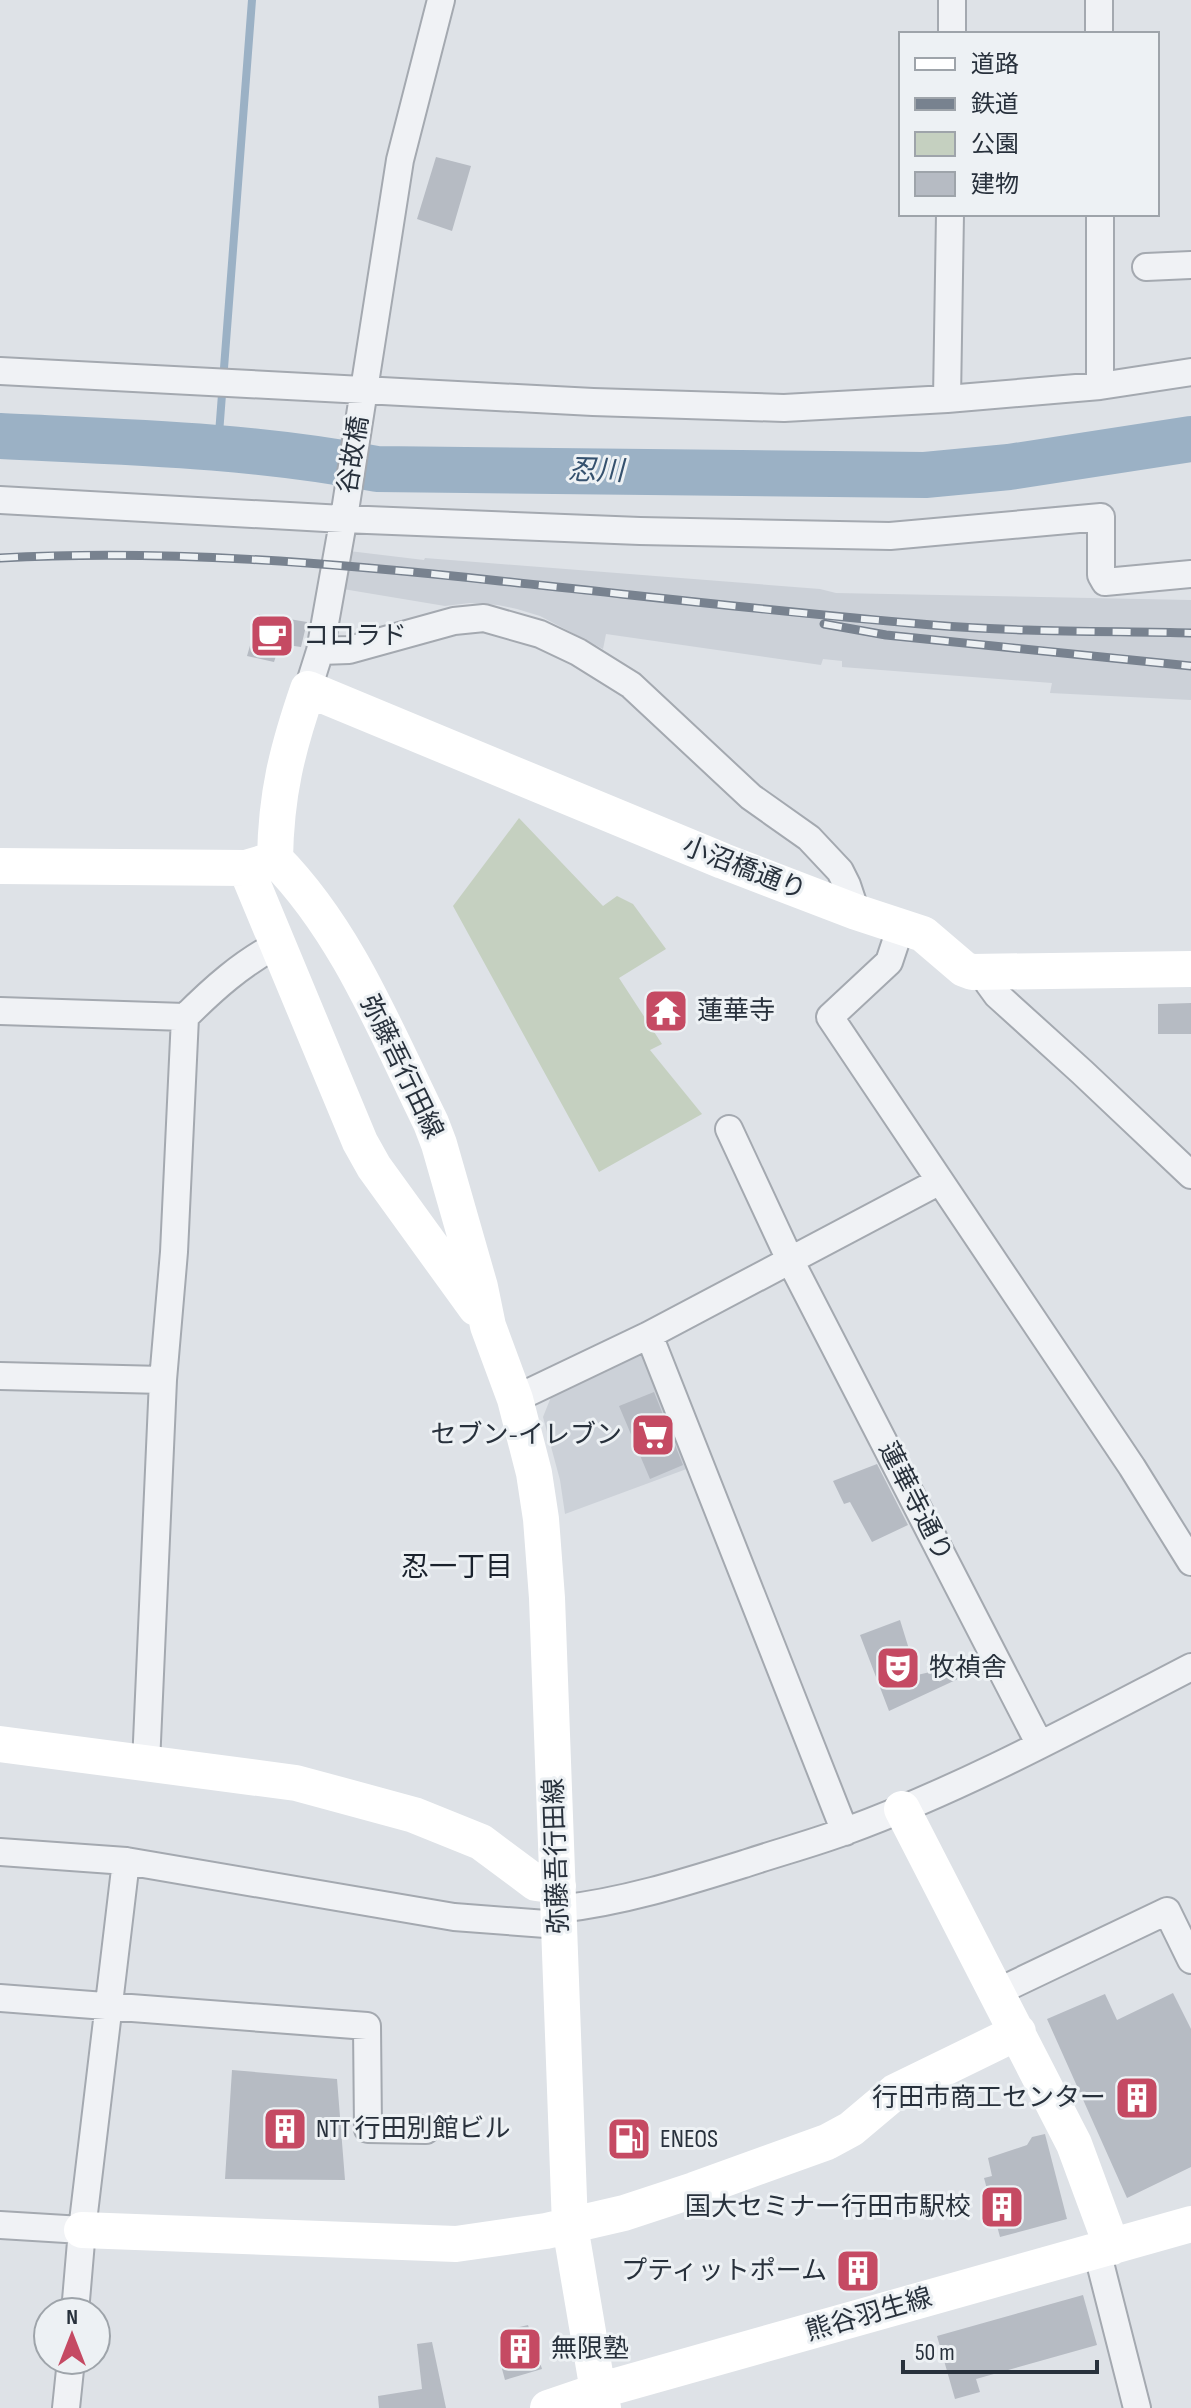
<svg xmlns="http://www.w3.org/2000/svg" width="1191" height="2408" font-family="'Sofia Sans Condensed','Noto Sans JP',sans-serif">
<rect width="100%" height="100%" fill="#dee2e7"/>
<path fill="#ccd1d8" d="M349,551L424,560L425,558L820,589L836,593L1191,600V700L1050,693L1052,683L842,667V661L823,659L821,665L606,634L603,649L540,616L517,609L498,605L470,603L445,606L343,589Z
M646,1352L692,1467L565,1514L560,1480L543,1417L551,1397Z"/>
<path fill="#c5d0c0" d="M519,818L603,906L617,896L633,904L666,949L619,978L662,1044L650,1050L702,1114L599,1172L453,906Z"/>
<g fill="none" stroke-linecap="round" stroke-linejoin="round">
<path stroke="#9bb1c5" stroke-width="8" d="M218,447L252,0"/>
<path stroke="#9bb1c5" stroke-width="46" d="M0,436C126,442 253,445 377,469L925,475L1009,467L1191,439"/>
</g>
<path fill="#b6bbc3" d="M436,157L471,166L452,231L417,219Z
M259,614L307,622L301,647L280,644L274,662L247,656Z
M1191,1003V1034H1158V1004Z
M654,1392L683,1465L650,1479L619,1406Z
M877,1464L908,1525L872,1542L850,1502L844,1504L833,1481Z
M900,1620L917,1675L970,1663L973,1672L889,1711L860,1635Z
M1173,1993L1191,2029V2167L1127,2198L1047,2019L1105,1994L1117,2020Z
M232,2070L337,2079L345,2180L225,2179Z
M1045,2134L1067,2219L1000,2237L984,2178L992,2176L988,2158L1027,2145L1032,2137Z
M870,2258L876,2277L844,2287L841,2265Z
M1083,2295L1097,2345L976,2379L980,2392L955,2399L937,2336Z
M528,2325L542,2369L505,2380L498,2354L509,2345L503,2331Z
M432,2342L446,2408H379L378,2396L422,2389L417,2344Z"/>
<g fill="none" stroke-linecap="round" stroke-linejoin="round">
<g stroke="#a4a9b0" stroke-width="30">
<path id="street" d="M1099,0V34
M952,34V0
M1100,214V386
M1146,267L1191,265
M0,371L593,402L784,408L947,399L1100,386L1191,372
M947,399L950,214
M0,500L343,519L640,531L890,536L1101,517V575L1105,582L1191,574
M320,651L349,650L454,621L484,618L540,634L578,652L631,685L751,797L809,838L840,871L847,885L856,912
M308,689L320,651L345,511L400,160L441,0
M901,926L889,962L830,1017L1132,1467L1191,1562
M985,973L989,984L997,995L1082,1072L1191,1175
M0,1011L185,1017
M729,1129L790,1260L1040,1745
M649,1335L845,1832
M0,1376L163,1380
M515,1399L649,1335L940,1181
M146,1764L163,1380L174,1252L185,1017C213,989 242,963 277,945
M0,1852L126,1861L454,1917L559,1925
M559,1909C623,1902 686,1882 747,1863C780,1852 814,1843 846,1831C964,1788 1079,1725 1191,1667
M995,1993L1167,1911L1191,1960
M0,1998L367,2026L368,2129L426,2130
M0,2225L82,2230
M1097,2251L1137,2408
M75,2312L82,2230L126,1861
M66,2408L71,2360"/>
</g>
<use href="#street" stroke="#f0f2f5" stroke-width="26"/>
<path stroke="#fff" stroke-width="36" d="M275,859C347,932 386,1032 431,1123L439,1144L480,1287L488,1326L515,1399L534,1473L541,1519L547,1598L570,2226L598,2391L603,2408
M275,859C276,794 287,750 308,689L723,861L856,912L923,934L964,969L972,972L1191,969
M0,866L246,868L269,861
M246,868L360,1142L374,1167L476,1308
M0,1744L296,1783L414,1815L481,1842L536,1883L558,1886
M902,1809L1074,2144L1112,2247
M82,2230L456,2244L546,2231L624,2213L694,2190L827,2142L851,2129L895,2092L1018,2032
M548,2408L598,2391L1191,2224"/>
<g stroke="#78828f" stroke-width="9">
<path id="rail" d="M0,558C167,549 333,563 500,581C644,596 788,613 932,625C1018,632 1105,631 1191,633
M824,624L886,635L1191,666"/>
</g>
<use href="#rail" stroke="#edf1f4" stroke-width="6" stroke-dasharray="18" stroke-linecap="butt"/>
</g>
<defs>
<g id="cafe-square" transform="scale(2.3)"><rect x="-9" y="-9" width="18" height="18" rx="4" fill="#c54a63" stroke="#edf1f4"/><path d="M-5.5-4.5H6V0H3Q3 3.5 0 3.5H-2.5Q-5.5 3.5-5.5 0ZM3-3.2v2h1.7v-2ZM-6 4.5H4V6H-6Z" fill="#fff"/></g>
<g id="temple-square" transform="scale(2.3)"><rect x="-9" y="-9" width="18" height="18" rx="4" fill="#c54a63" stroke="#edf1f4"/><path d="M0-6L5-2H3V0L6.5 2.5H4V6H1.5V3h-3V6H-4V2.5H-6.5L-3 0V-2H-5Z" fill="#fff"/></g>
<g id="supermarket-square" transform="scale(2.3)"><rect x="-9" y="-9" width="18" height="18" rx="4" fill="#c54a63" stroke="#edf1f4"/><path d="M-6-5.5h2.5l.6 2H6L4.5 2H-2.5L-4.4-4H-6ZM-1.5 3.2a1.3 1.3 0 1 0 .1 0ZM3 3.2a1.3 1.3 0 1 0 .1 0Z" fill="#fff"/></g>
<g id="theatre-square" transform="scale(2.3)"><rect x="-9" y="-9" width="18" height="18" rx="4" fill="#c54a63" stroke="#edf1f4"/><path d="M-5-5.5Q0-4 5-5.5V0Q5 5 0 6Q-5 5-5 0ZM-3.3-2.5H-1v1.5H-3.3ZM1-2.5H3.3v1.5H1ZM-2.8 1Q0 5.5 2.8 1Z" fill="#fff"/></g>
<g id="building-square" transform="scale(2.3)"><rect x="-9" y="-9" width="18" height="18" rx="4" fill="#c54a63" stroke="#edf1f4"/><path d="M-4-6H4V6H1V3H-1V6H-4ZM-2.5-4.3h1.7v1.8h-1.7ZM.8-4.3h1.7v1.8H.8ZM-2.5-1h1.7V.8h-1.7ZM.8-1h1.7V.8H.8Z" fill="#fff"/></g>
<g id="fuel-square" transform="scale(2.3)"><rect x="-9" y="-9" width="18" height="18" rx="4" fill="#c54a63" stroke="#edf1f4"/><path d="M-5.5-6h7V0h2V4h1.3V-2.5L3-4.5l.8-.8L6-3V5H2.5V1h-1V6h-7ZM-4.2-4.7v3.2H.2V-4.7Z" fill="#fff"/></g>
</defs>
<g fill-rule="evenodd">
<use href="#cafe-square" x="272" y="636"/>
<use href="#temple-square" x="666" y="1011"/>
<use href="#supermarket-square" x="653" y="1435"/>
<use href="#theatre-square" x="898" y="1668"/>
<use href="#building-square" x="1137" y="2098"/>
<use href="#building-square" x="285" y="2129"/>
<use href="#fuel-square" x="629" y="2139"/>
<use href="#building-square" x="1002" y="2207"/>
<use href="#building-square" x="858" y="2271"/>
<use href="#building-square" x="520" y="2349"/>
</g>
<g text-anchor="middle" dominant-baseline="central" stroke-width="6" stroke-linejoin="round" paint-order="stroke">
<g font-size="26" fill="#28313c" stroke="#edf1f4">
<text transform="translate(354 455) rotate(-81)">谷故橋</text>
<text transform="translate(744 869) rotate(21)">小沼橋通り</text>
<text transform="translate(401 1067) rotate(64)">弥藤吾行田線</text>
<text transform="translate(915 1502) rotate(63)">蓮華寺通り</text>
<text transform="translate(557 1856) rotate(-92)">弥藤吾行田線</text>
<text transform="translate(869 2315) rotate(-16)">熊谷羽生線</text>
</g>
<g font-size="26" fill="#28313c" stroke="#edf1f4" text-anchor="start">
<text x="303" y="636">コロラド</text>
<text x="697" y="1011">蓮華寺</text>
<text x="622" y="1435" text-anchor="end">セブン-イレブン</text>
<text x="929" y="1668">牧禎舎</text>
<text x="1106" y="2098" text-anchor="end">行田市商工センター</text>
<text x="316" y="2129">NTT 行田別館ビル</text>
<text x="660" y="2139">ENEOS</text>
<text x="971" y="2207" text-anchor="end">国大セミナー行田市駅校</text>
<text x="827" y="2271" text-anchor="end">プティットポーム</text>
<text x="551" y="2349">無限塾</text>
</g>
<g font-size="28" font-style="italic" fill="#35516e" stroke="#edf1f4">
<text transform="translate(596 471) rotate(1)">忍川</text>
</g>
<g font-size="28" fill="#1a222d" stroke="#edf1f4">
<text x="457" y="1567">忍一丁目</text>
</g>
</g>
<rect x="899" y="32" width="260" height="184" fill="#edf1f4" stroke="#9ea4aa" stroke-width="2"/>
<rect x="915" y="58" width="40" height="12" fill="#ffffff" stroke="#9ea4aa" stroke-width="2"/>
<text x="971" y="72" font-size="24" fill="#28313c">道路</text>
<rect x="915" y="98" width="40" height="12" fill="#78828f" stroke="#9ea4aa" stroke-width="2"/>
<text x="971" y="112" font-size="24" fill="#28313c">鉄道</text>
<rect x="915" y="132" width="40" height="24" fill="#c5d0c0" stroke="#9ea4aa" stroke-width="2"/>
<text x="971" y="152" font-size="24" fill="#28313c">公園</text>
<rect x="915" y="172" width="40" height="24" fill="#b6bbc3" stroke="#9ea4aa" stroke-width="2"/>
<text x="971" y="192" font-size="24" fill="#28313c">建物</text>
<g transform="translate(72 2336)"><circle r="38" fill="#edf1f4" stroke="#9ea4aa" stroke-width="2"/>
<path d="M0-6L14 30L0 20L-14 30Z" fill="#c54a63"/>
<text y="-12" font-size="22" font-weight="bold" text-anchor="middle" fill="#28313c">N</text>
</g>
<path d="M903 2360v12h194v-12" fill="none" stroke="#28313c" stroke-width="4"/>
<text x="915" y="2360" font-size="24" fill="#28313c" stroke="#edf1f4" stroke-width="6" paint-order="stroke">50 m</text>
</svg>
